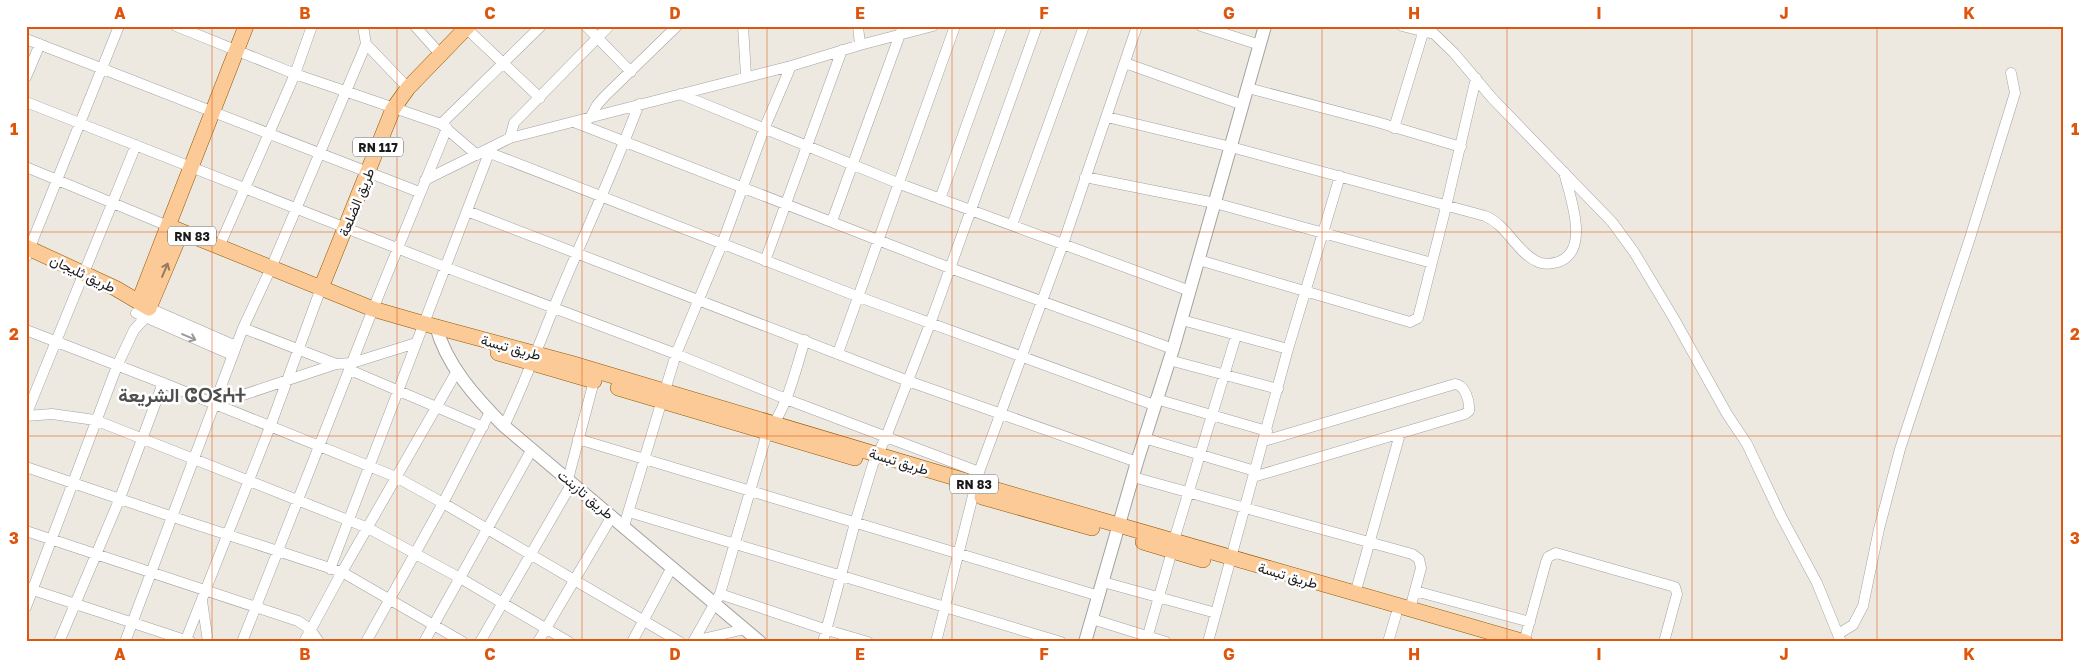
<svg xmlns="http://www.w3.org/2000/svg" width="2089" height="668" font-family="'Golos Text',Vazirmatn,'Noto Sans Tifinagh',sans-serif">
<rect width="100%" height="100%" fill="#ede8e0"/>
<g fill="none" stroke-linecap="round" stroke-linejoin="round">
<g stroke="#a2a2a2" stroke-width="11">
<path id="minor" d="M176,26L295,74L441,124L477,155
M363,26L366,44L408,88
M415,26L440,54
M586,26L631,72
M743,26L746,76
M858,26L860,45
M1201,26L1260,45
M1402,26L1430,33
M1426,26L1454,53L1492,98L1612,222L1634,252L1673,317L1727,414L1747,444L1781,516L1817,583L1841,642
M466,28L540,98
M26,39L419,192
M1125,63L1243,105
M26,77L40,44
M1248,88L1377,122L1461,147
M680,94L900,184L1190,291
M26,102L445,267L676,354L786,399L979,472
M1107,117L1231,147L1485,216C1507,225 1515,250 1536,261C1543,265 1551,264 1558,262C1591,251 1570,197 1564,172
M590,118L597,105L605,96L677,26
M574,122L950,268L1173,349
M441,124L541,26
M1394,128L1423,33
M510,138L514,123L609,26
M485,151L859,297L1154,405
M26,167L168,226
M1085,177L1215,203L1432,263
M425,180L510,138L791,66L860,45L933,26
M940,199L1002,26
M467,211L908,381L1137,462
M832,221L903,26
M1012,225L1084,26
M219,247L295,74L312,26
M26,257L119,26
M1199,260L1410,322L1418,318L1446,207L1476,78
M765,261L842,50
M136,313L232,355
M1182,320L1288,349L1208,642
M243,328L336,364L352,363L416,343
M26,330L163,383L396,477L443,503L680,642
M1288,349L1340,176
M838,353L955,26
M1169,360L1278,389
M350,370L483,427
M1156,399L1267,431
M216,400L234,398L336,364
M26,415L136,145
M26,416L52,414L95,420L368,528L460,578L569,642
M504,426C523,387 538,347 554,307C582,239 613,173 639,104
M1144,438L1255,471
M578,439L1099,596
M26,467L173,517L342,572L463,642
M1133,477L1412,554L1419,559L1421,568L1410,609
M1253,477L1465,414L1469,411C1470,401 1465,385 1455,384L1264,441
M568,479L594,381
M629,512L1061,642
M624,526L676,354L722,244L764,129L791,66
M26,531L298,621L310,629L319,642
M1174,540L1236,336
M330,569L489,153
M1103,582L1216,613
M27,588L191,642
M1415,591L1530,622
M720,594L827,630L868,642
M1355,594L1400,434
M202,601L208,642
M26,607L117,366L134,330L145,318L149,308L236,346
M1092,619L1166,642
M1838,634L1853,625L1863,606L1879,529L1900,449L1970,238L2015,93L2011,73
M694,641L745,629
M59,642L120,498L163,383
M125,642L243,328L271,268L366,44
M185,642L270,427L321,288
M242,642L373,309L447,128
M304,642L342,572L457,371
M366,642L443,503L490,412
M424,642L532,449
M480,642L572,483
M538,642L612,516
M632,642L672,567
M693,642L720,594L767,433C788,407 795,371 805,340
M823,642L855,523L873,464L886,437L930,324L1037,26
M936,642L979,472L1063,244L1137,26
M1146,642L1172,551
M1388,642L1396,615
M1524,642L1546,562L1548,557L1556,553L1675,587L1677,594L1664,642"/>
</g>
<g stroke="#a2a2a2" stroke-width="14">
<path id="tertiary" d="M436,326C446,365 476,398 504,426L760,642
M1085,642L1137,462L1173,349L1265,26"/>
</g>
<g stroke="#925900" stroke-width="16">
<path id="primary" d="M246,26L168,226L373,309L418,322L570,363L976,484L1525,642
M26,247L115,288L149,308L181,232
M321,288L393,109L408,88L468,26
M139,301L168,226
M498,353L594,381
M618,388L855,458
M982,497L1092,528
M1143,542L1203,560"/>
</g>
<use href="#minor" stroke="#fff" stroke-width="10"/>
<use href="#tertiary" stroke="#fff" stroke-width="12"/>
<use href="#primary" stroke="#fcca96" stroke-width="15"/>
</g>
<defs><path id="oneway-shaft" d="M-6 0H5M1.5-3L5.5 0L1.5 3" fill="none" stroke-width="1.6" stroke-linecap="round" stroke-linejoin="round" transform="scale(1.25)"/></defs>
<use stroke="#977b5f" href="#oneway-shaft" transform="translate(165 270) rotate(-67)"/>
<use stroke="#989898" href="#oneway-shaft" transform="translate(189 337) rotate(23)"/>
<path fill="none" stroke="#de560d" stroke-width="1" stroke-opacity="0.55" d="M212,26V642M397,26V642M582,26V642M767,26V642M952,26V642M1137,26V642M1322,26V642M1507,26V642M1692,26V642M1877,26V642M26,232H2063M26,436H2063"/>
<g text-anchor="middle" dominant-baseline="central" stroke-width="5" stroke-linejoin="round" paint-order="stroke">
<g fill="#fff" stroke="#5f5f5f" stroke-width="1">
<rect x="353" y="137.5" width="50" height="19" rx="4"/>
<rect x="168" y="226.5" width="48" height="19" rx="4"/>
<rect x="950" y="474.5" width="48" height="19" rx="4"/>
</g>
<g font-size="12" font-weight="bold" fill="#1b1b1b">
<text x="378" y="147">RN 117</text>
<text x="192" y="236">RN 83</text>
<text x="974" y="484">RN 83</text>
</g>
<g font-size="14" fill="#1b1b1b" stroke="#fff">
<text transform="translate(356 202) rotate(-68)">طريق الضلعة</text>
<text transform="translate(83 273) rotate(25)">طريق ثليجان</text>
<text transform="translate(511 347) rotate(15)">طريق تبسة</text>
<text transform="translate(899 461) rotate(17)">طريق تبسة</text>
<text transform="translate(586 494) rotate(40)">طريق تازبنت</text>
<text transform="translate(1288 575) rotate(16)">طريق تبسة</text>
</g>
<g font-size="19" font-weight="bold" fill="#4e4e4e" stroke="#fff">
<text x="182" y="394">الشريعة ⵛⵔⵉⵄⵜ</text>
</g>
</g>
<rect width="2089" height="668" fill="none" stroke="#ffffff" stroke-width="55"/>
<rect x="28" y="28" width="2034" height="612" fill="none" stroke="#de560d" stroke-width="2"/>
<g font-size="16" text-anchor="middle" font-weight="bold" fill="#de560d">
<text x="120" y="19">A</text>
<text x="305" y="19">B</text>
<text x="490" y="19">C</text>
<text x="675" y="19">D</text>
<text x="860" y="19">E</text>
<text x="1044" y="19">F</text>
<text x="1229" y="19">G</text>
<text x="1414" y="19">H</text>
<text x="1599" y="19">I</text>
<text x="1784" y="19">J</text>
<text x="1969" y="19">K</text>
<text x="14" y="135">1</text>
<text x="2075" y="135">1</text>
<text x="14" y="340">2</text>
<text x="2075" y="340">2</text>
<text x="14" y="544">3</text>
<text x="2075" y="544">3</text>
<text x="120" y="660">A</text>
<text x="305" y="660">B</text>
<text x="490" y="660">C</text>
<text x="675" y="660">D</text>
<text x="860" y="660">E</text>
<text x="1044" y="660">F</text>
<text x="1229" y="660">G</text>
<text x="1414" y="660">H</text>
<text x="1599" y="660">I</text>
<text x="1784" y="660">J</text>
<text x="1969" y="660">K</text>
</g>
</svg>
